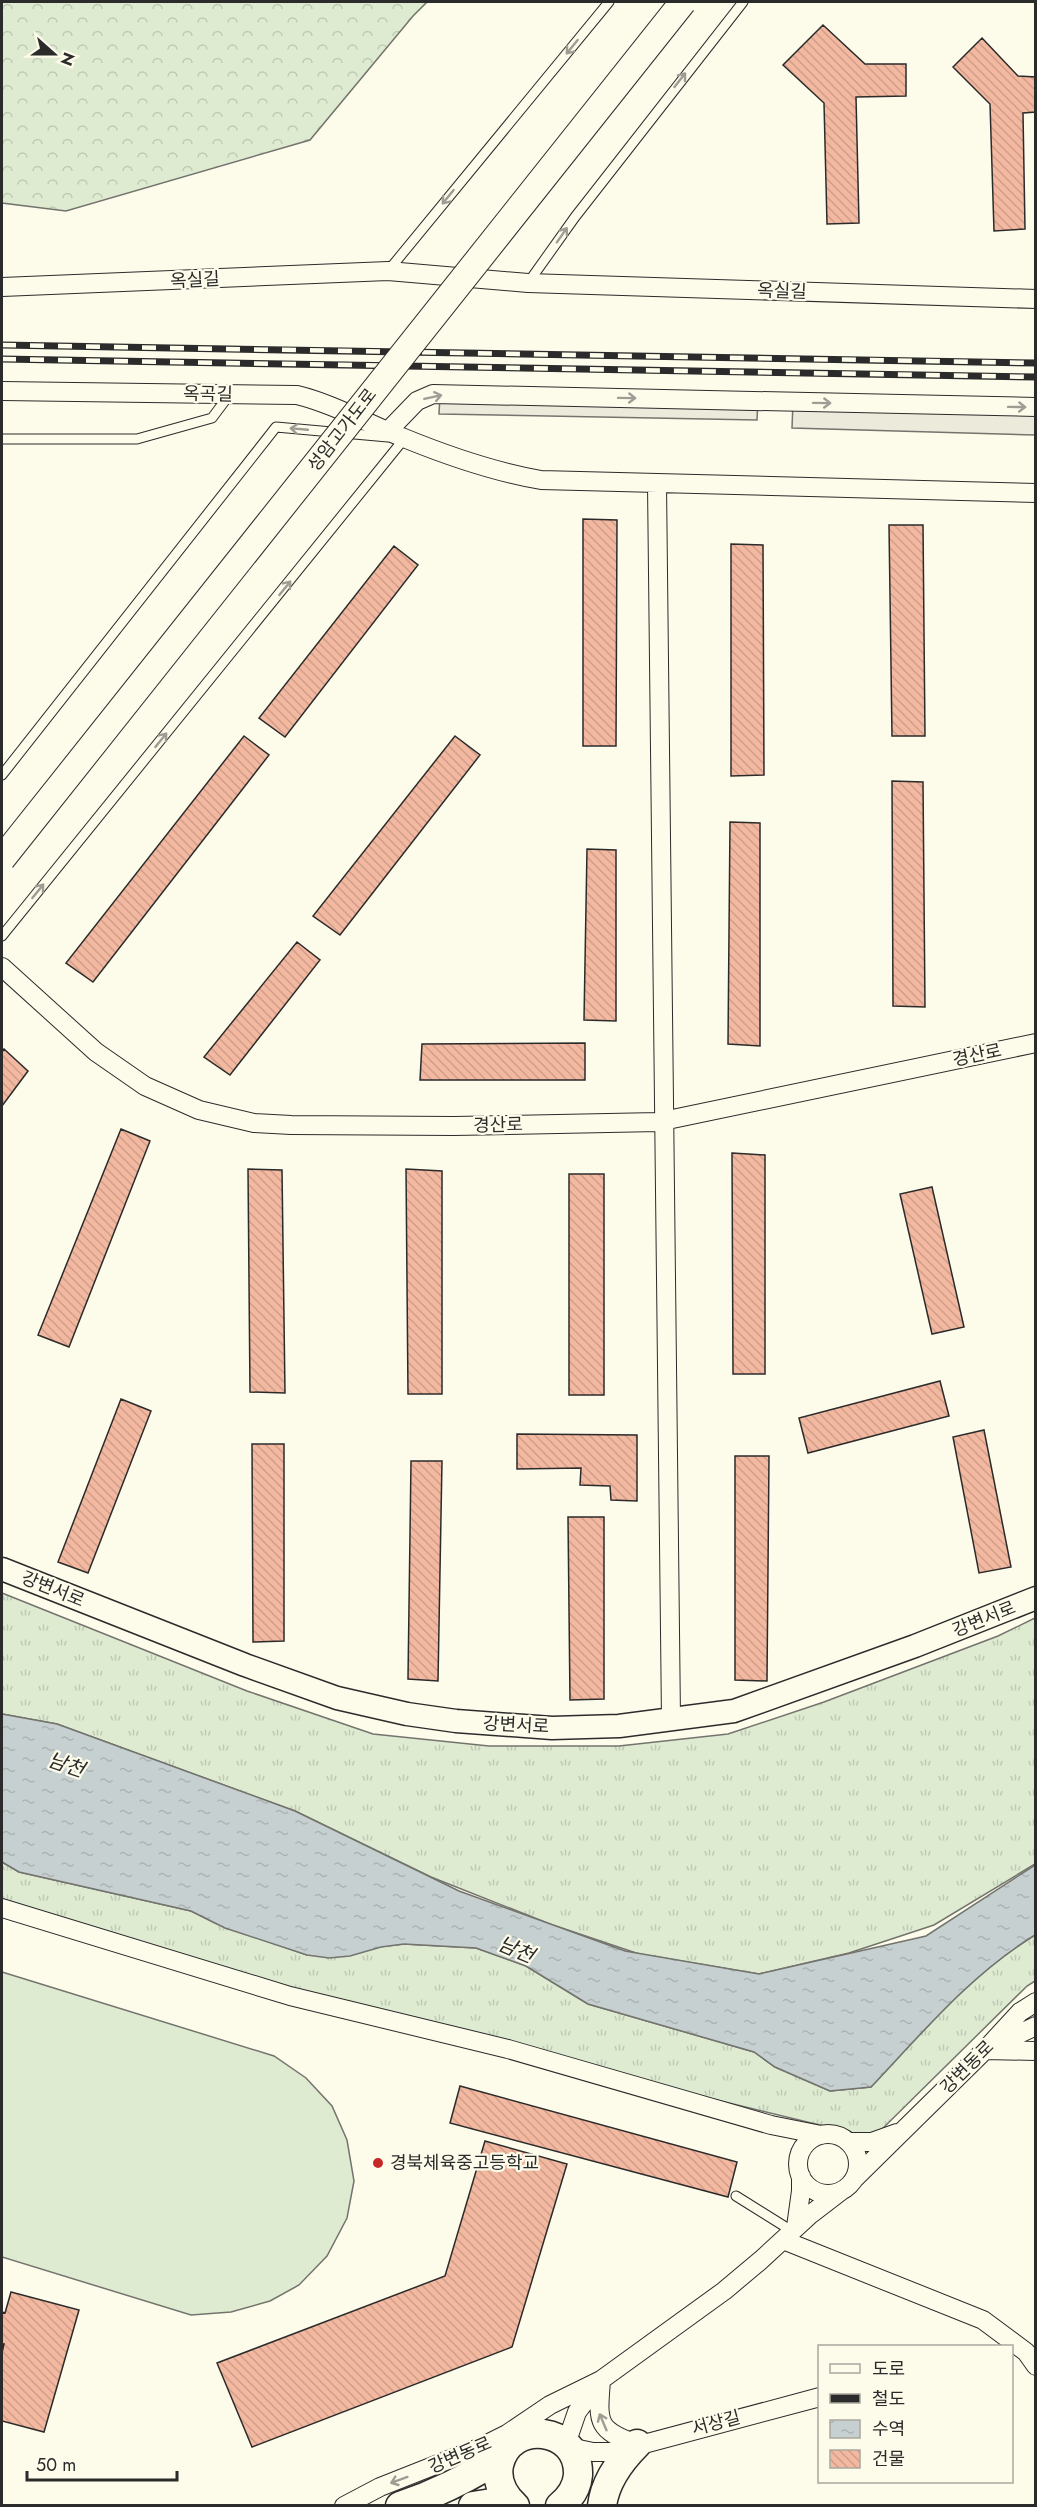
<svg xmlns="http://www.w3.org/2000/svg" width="1037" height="2507" font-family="Jost,'Noto Sans KR',sans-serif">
<defs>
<pattern id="grass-tufts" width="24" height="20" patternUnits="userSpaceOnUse" patternTransform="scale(1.5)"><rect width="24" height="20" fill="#deebd1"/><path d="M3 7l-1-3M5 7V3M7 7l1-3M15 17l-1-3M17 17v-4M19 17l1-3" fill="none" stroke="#bfcab4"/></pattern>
<pattern id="forest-crowns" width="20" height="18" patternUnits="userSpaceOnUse" patternTransform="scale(1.5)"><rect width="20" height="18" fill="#deebd1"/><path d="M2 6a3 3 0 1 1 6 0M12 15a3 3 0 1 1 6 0" fill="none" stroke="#bfcab4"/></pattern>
<pattern id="water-ripples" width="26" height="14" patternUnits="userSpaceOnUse" patternTransform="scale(1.5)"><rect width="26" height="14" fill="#c7d0d0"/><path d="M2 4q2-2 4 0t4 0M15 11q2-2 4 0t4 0" fill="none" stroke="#abb3b3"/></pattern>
<pattern id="building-back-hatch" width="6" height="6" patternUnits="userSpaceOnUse" patternTransform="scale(1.5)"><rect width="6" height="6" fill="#f2b8a0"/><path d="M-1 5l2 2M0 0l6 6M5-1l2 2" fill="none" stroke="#d09e8a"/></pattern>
</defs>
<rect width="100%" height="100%" fill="#fdfbea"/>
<path fill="url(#grass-tufts)" stroke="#74746e" stroke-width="1.5" d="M2,1593L247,1691L373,1734L489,1746H619L728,1734L824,1702L998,1636L1035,1618V1864L934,1925L849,1953L759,1974L639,1954L550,1924L431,1877L295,1811L57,1724L2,1714Z
M2,1862L19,1872L191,1911L215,1923L307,1955L404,1944L476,1948L526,1966L588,2004L754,2052L775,2067L830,2091L871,2087C922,2033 971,1974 1035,1935V1981L1027,1986L873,2138L290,1996L2,1908Z"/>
<path fill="url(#forest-crowns)" stroke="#74746e" stroke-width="1.5" d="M2,2H427L413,16L310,140L66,211L2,203Z"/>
<path fill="#deebd1" stroke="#74746e" stroke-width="1.5" d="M2,1972L274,2056L306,2078L332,2106L347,2140L354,2181L347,2218L327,2256L299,2285L270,2301L231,2312L191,2315L2,2257Z"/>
<path fill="#eceadb" stroke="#74746e" stroke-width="1.5" d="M440,395L758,401L757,420L439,414Z
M793,402L1035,407V435L792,428Z"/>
<path fill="url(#water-ripples)" stroke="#74746e" stroke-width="1.5" d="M2,1714L57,1724L295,1811L459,1891L625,1951L759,1974L926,1936L1035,1865V1935C971,1974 922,2033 871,2087L830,2091L775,2067L754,2052L588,2004L526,1966L476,1948L404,1944L381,1947L350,1956L329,1958L307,1955L225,1928L191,1911L19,1872L2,1862Z"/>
<path fill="url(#building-back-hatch)" stroke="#2b2b2b" stroke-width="1.5" d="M823,25L865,64H906V96L856,97L859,223L827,224L824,103L783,65Z
M982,38L1018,76L1036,77V112L1023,113L1025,229L994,231L990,104L953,67Z
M583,519L617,520L616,746H583Z
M889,525H923L925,736H892Z
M731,544L763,545L764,775L731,776Z
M394,546L418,565L285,737L259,718Z
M244,736L269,755L93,982L66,963Z
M455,736L480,755L340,935L313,916Z
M892,781L923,782L925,1007L893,1006Z
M730,822L760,823V1046L728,1044Z
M587,849L616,850V1021L584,1020Z
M297,942L320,960L230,1075L204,1057Z
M585,1043V1080H420L422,1044Z
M4,1049L28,1071L2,1106V1052Z
M121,1129L150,1141L69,1347L38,1335Z
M732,1153L765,1155V1374H733Z
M248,1169L282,1170L285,1393L250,1392Z
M406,1169L442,1171V1394H408Z
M569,1174H604V1395H569Z
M932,1187L964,1327L932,1334L900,1194Z
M940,1381L949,1416L808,1453L799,1418Z
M121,1399L151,1411L88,1573L58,1562Z
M984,1430L1011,1567L979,1573L953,1437Z
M517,1434L637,1435V1501L611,1500L610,1486L580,1485L581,1468L517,1469Z
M252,1444H284V1641L253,1642Z
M735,1456H769L767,1681L735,1680Z
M411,1461H442L438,1681L408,1679Z
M568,1517H604V1699L570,1700Z
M460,2086L737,2162L728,2197L450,2123Z
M485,2141L567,2164L512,2347L252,2447L217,2363L445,2276Z
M11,2292L79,2310L44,2432L2,2421V2353L4,2344H2V2312L5,2313Z"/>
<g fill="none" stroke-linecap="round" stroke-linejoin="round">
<g stroke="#2b2b2b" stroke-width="11">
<path id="service" d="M388,271L609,2
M528,283L575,217L743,2
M2,439H137L212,418L230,394
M2,775L276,427L388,437
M2,936L404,439
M736,2196L792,2231"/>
</g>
<g stroke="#2b2b2b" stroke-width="20">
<path id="minor" d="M2,287L388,271L528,283L1036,299
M2,391L297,395C334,404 368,424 404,438C448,456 495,472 541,480L1036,493
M388,431L417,401L433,394L1036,407
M657,484L671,1719
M2,967L96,1052L145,1086L199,1110L254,1123L291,1125L454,1126L658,1122L1036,1043
M2,1908L290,1996L508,2049L771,2125L821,2135
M1036,2026L985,2050L1036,2051
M798 2164a30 30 0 1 1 60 0a30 30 0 1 1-60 0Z
M848,2142H872L897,2133
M855,2178L985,2050L1020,2012L1036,2002
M796,2227L801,2191V2176
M783,2240L983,2320L1026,2352L1036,2366
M601,2380C598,2421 595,2430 637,2444
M566,2444L577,2412L598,2384
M569,2447L593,2452H614L820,2397
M344,2506L380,2487L481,2447L507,2434L550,2405L601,2380L724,2291L761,2260L811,2214L841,2191"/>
</g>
<g stroke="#2b2b2b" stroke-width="25">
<path id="tertiary" d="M2,1569L245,1665L337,1698L407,1714L456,1721L552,1728L619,1726L734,1711L915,1646L1036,1598"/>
</g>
<g stroke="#2b2b2b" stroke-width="31">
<path id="primary" d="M400,2506C436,2494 468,2478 500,2458
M473,2506L498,2502L514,2505
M515,2506C503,2495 496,2481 499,2465C509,2418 580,2426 578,2475C577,2487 570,2498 560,2506
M602,2506C605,2481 620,2461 637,2444"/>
</g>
<use href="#service" stroke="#fdfbea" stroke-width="9"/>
<use href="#minor" stroke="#fdfbea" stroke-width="18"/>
<use href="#tertiary" stroke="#fdfbea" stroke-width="22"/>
<use href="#primary" stroke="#fdfbea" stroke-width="28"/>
<g stroke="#2b2b2b" stroke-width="7">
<path id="rail" d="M2,345L1036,363
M2,359L1036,377"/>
</g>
<use href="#rail" stroke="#fdfbea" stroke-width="4.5" stroke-dasharray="14" stroke-linecap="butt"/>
<g stroke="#2b2b2b" stroke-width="28" stroke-linecap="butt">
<path id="secondary-bridge" d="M2,859L683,2"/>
</g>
<use href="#secondary-bridge" stroke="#fdfbea" stroke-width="26"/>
</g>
<defs><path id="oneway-shaft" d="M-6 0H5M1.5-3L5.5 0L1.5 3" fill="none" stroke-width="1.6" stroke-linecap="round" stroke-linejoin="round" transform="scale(1.5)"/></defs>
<g stroke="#9e9d94">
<use href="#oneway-shaft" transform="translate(572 47) rotate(129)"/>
<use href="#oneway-shaft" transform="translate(680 80) rotate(-52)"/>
<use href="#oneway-shaft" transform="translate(448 197) rotate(129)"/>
<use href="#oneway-shaft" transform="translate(562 235) rotate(-55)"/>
<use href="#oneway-shaft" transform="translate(433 397) rotate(-12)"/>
<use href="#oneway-shaft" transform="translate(627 398) rotate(1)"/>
<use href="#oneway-shaft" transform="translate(822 403) rotate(1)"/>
<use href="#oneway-shaft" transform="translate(1017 407) rotate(1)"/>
<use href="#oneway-shaft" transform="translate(299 429) rotate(-175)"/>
<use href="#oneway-shaft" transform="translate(285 588) rotate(-51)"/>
<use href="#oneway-shaft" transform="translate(161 740) rotate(-51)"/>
<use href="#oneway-shaft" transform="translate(38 891) rotate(-51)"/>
<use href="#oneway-shaft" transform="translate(603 2422) rotate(-113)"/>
<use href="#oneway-shaft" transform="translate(399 2480) rotate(160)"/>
</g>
<circle fill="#c62828" stroke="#fdfbea" stroke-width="2" cx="378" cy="2163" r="6"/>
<g text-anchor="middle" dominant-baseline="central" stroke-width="4.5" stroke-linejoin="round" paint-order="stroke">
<g font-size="18" fill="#2b2b2b" stroke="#fdfbea">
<text transform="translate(195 280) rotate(-3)">옥실길</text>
<text transform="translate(782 291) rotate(2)">옥실길</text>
<text transform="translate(208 394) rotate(1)">옥곡길</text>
<text transform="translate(342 430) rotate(-52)">성암고가도로</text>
<text transform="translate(977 1055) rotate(-12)">경산로</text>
<text transform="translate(498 1125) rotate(-1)">경산로</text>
<text transform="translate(53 1589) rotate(22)">강변서로</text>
<text transform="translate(984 1619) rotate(-22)">강변서로</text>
<text transform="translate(516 1725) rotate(3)">강변서로</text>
<text transform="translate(967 2067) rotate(-45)">강변동로</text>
<text transform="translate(716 2423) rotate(-15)">서상길</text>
<text transform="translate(460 2455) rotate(-23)">강변동로</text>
</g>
<g font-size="18" fill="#2b2b2b" stroke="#fdfbea" text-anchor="start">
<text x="390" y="2163">경북체육중고등학교</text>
</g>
<g font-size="20" font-style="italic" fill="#2b2b2b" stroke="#fdfbea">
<text transform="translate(66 1765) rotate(19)">남천</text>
<text transform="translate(516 1950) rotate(23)">남천</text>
</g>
</g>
<rect width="1037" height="2507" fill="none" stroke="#2b2b2b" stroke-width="6"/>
<rect x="818" y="2345" width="195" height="138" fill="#fdfbea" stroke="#a9a89e" stroke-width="1.5"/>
<rect x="830" y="2364" width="30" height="9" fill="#fdfbea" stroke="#a9a89e" stroke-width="1.5"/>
<text x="872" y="2375" font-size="18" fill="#2b2b2b">도로</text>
<rect x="830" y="2394" width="30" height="9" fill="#2b2b2b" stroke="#a9a89e" stroke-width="1.5"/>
<text x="872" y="2405" font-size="18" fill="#2b2b2b">철도</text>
<rect x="830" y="2420" width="30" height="18" fill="url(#water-ripples)" stroke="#a9a89e" stroke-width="1.5"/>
<text x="872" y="2435" font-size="18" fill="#2b2b2b">수역</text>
<rect x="830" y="2450" width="30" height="18" fill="url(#building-back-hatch)" stroke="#a9a89e" stroke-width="1.5"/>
<text x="872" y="2465" font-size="18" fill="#2b2b2b">건물</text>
<g transform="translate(54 54) rotate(111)" stroke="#fdfbea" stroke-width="4.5" paint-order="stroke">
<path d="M0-4.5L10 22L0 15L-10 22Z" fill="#2b2b2b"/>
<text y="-9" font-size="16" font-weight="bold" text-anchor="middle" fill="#2b2b2b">N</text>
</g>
<path d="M27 2471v9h150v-9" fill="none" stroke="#2b2b2b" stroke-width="3"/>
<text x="36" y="2471" font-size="18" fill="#2b2b2b" stroke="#fdfbea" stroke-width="4.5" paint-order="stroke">50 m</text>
</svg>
